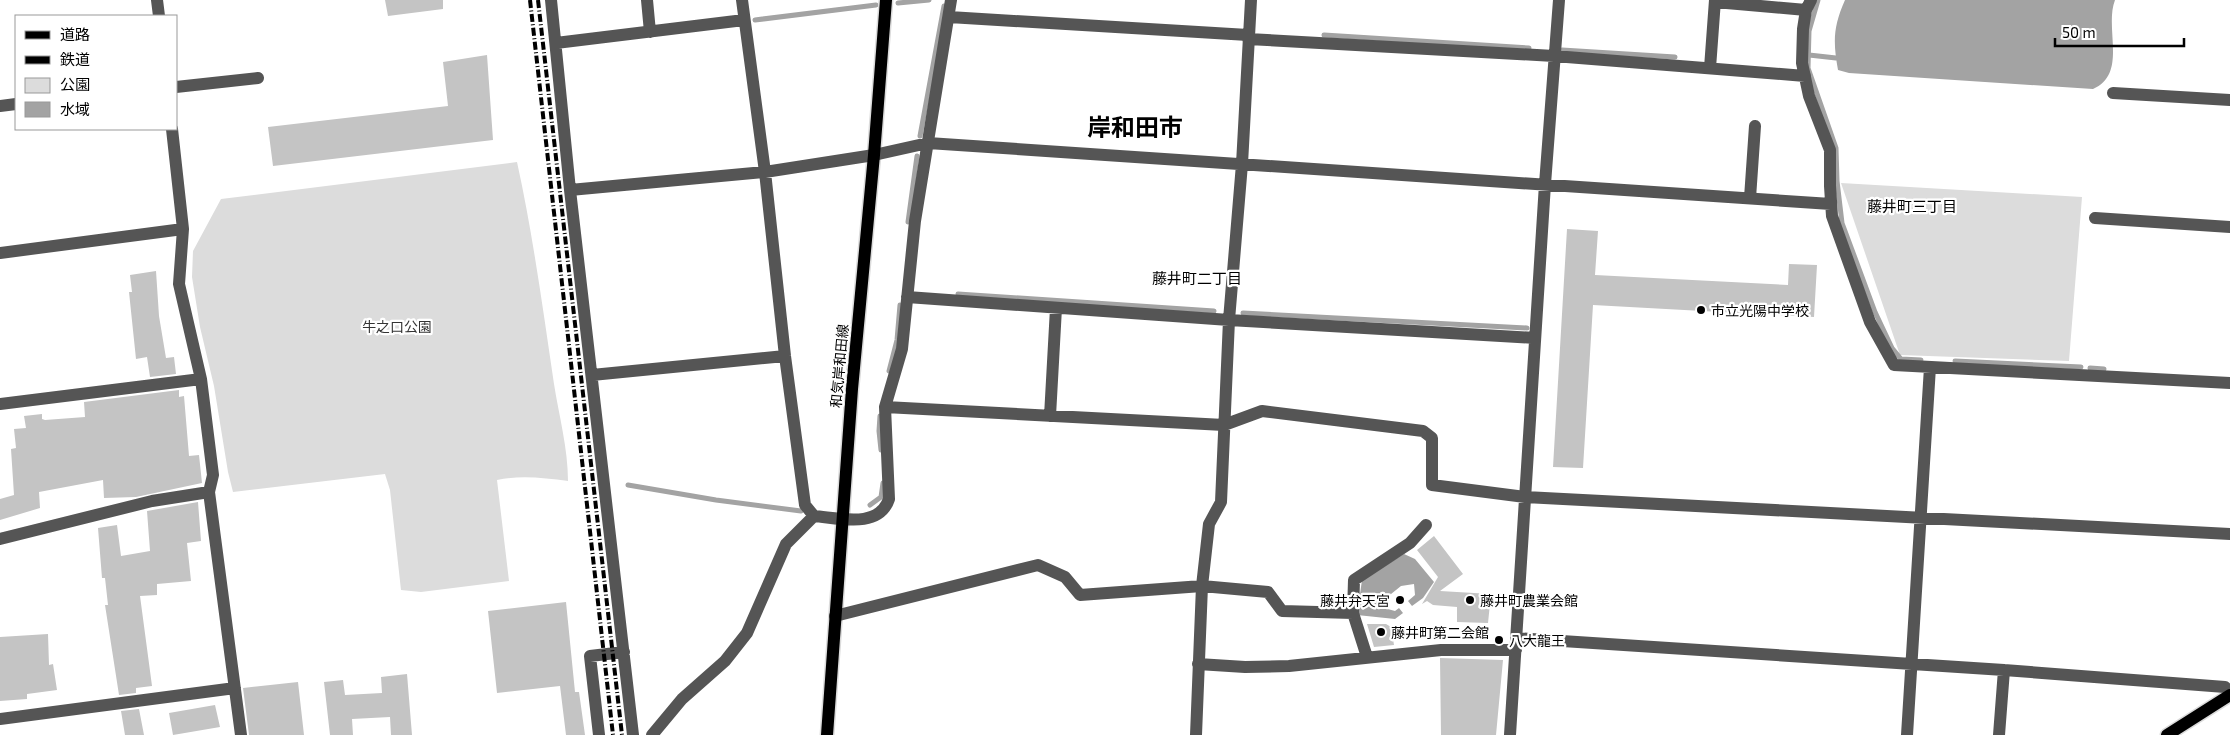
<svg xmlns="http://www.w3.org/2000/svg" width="2230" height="735" font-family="'Exo 2','Noto Sans JP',sans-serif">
<rect width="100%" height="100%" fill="#fff"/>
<path fill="#dcdcdc" d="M517,162C533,235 543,310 554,384C559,416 568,448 568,481C544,478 521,475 497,480L509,581L421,592L401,590L390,490L385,474L233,492L228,472L214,386L200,327L192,277L193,251L221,199Z
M1841,183L2082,197L2069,361L1900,355Z"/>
<path fill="#a3a3a3" d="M1845,0H2115C2104,28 2128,74 2093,89L1849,73L1838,70C1833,42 1833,27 1845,0Z
M1404,554L1415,559L1434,582L1423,598L1412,606L1408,601L1415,595L1414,584L1401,586L1386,598L1384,608L1395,611L1399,608L1403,613L1395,619L1357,615L1362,580Z"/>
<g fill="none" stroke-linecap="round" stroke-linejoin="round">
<path stroke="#a3a3a3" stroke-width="5" d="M1818,0L1809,31L1808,68L1836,148L1837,181L1842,223L1875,312L1892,348L1901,359L1921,360
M898,3L929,0
M755,20L876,5
M1324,35L1529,48
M1562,50L1675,57
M1809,55L1836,58
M920,136L944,6
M908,222L917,156
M958,294L1214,311
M1243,313L1527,328
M1955,361L2081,367
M2090,368L2104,369
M889,371L897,340L900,305
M880,416L879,431L881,450
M628,485L716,500L801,511
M870,505L881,497L883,483"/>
</g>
<path fill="#c4c4c4" d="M385,0H443V9L388,16Z
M487,55L493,140L273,166L268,127L448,106L443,62Z
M1567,229L1598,231L1595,275L1788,285L1789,264L1817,265L1814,317L1593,305L1583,468L1553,467Z
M156,271L159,316L166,358L174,357L176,374L150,377L147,357L136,359L129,292H132L130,275Z
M179,390V397L184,396L189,456L199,455L202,483L136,497L104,498L103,480L39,492L40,508L0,520V499L14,495L11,449L16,448L14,429L26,428L24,416L42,414V419L45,420L85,417L84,402Z
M198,502L201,541L187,543L191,581L157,584V595L140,596L152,686L136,688V693L119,695L105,605H108L105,578H102L98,528L117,525L121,556L150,551L147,511Z
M1434,536L1463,574L1440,591L1491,594L1488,623L1457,622V607L1433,605L1427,601L1422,604L1438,577L1417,550Z
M566,602L575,692H579L585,735H566L560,686L497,693L488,611Z
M1367,624H1386L1391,627L1394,645L1374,647Z
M48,634L49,665L53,664L57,690L27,694V699L0,701V637Z
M1440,658L1503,660L1496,735H1441Z
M407,674L412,735H391L390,717L352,719L353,735H330L324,682L343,680L345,695L382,693L381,677Z
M298,682L304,735H249L243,688Z
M215,705L220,727L173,735L169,713Z
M139,709L144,735H125L121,711Z"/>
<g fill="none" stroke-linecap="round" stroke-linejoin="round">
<g stroke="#dbdbdb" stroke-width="15">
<path id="major" d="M827,735L852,389L874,155L886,0
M2167,735L2230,695"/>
</g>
<path stroke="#555" stroke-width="12" d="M157,0L159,16
M551,0L570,190L633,735
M647,0L650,32
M742,0L765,172L785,356L805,505L814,516
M1811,0L1806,10L1803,29L1802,63L1809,96L1830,150V186L1832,216L1870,322L1894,365L2230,383
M1715,2L1806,10
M949,17L1248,35
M1248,39L1554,56L1805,76
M556,43L744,20
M1710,68L1715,0
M176,87L258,78
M2113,93L2230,100
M0,106L16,104
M172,129L183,229L179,284L201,379L213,475L209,492L241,735
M570,190L765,172L874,155L928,143L1831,204
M1750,198L1755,126
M2095,218L2230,227
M0,253L183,229
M907,297L1229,320L1535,338
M592,375L785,356
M0,404L201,379
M885,407L1224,425L1262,411L1423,431L1432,438V485L1525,497L2230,534
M1050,416L1056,308
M0,539L152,501L209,492
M1353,613L1354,580L1410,543L1426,525
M835,616L1038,565L1065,577L1080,595L1202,586L1268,592L1282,611L1353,613L1367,657
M1516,638L2004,670L2225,687L2230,692
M1198,664L1245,667L1289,666L1441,650H1516
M0,719L235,688
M599,735L590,656L624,652
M652,735L682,699L725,661L747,633L786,544L814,516C839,518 879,529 889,499L885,407L902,349L915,221L951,0
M1196,735L1202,586L1209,524L1221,502L1229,320L1242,164L1251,0
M1510,735L1545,184L1559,0
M1907,735L1930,367
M1999,735L2004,670"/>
<use href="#major" stroke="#000" stroke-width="12"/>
<path stroke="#000" stroke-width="4" stroke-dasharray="8 2.5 1 2.5" stroke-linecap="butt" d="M530,0L613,735
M538,0L622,735"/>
</g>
<g fill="#000" stroke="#fff" stroke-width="2">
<circle cx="1701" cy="310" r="5"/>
<circle cx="1400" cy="600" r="5"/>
<circle cx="1470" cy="600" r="5"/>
<circle cx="1381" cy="632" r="5"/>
<circle cx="1499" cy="640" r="5"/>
</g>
<g text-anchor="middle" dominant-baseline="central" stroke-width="4.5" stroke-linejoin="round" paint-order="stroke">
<g font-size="14" fill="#000" stroke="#fff" text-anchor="start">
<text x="1711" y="310">市立光陽中学校</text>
<text x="1390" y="600" text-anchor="end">藤井弁天宮</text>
<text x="1480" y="600">藤井町農業会館</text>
<text x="1391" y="632">藤井町第二会館</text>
<text x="1509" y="640">八大龍王</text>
</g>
<g font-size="14" fill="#333" stroke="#fff">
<text x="397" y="326">牛之口公園</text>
</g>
<g font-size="14" fill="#000" stroke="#fff">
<text transform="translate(839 366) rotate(-85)">和気岸和田線</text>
</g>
<g font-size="15" fill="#000" stroke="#fff">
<text x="1912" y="206">藤井町三丁目</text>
<text x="1197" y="278">藤井町二丁目</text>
</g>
<g font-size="24" font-weight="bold" fill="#000" stroke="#fff">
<text x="1135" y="126">岸和田市</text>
</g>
</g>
<rect x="15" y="15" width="162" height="115" fill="#ffffff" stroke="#999999"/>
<rect x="25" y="31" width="25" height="8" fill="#000000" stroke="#999999"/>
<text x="60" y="40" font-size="15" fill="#000000">道路</text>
<rect x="25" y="56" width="25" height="8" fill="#000000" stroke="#999999"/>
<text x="60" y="65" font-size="15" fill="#000000">鉄道</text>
<rect x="25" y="78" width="25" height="15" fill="#dcdcdc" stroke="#999999"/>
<text x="60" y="90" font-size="15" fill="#000000">公園</text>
<rect x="25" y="102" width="25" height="15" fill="#a3a3a3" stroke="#999999"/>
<text x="60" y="115" font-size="15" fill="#000000">水域</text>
<path d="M2055 38v8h129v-8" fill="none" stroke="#000000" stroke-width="2.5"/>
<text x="2062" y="38" font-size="15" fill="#000000" stroke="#ffffff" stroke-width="4" paint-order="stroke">50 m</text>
</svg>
